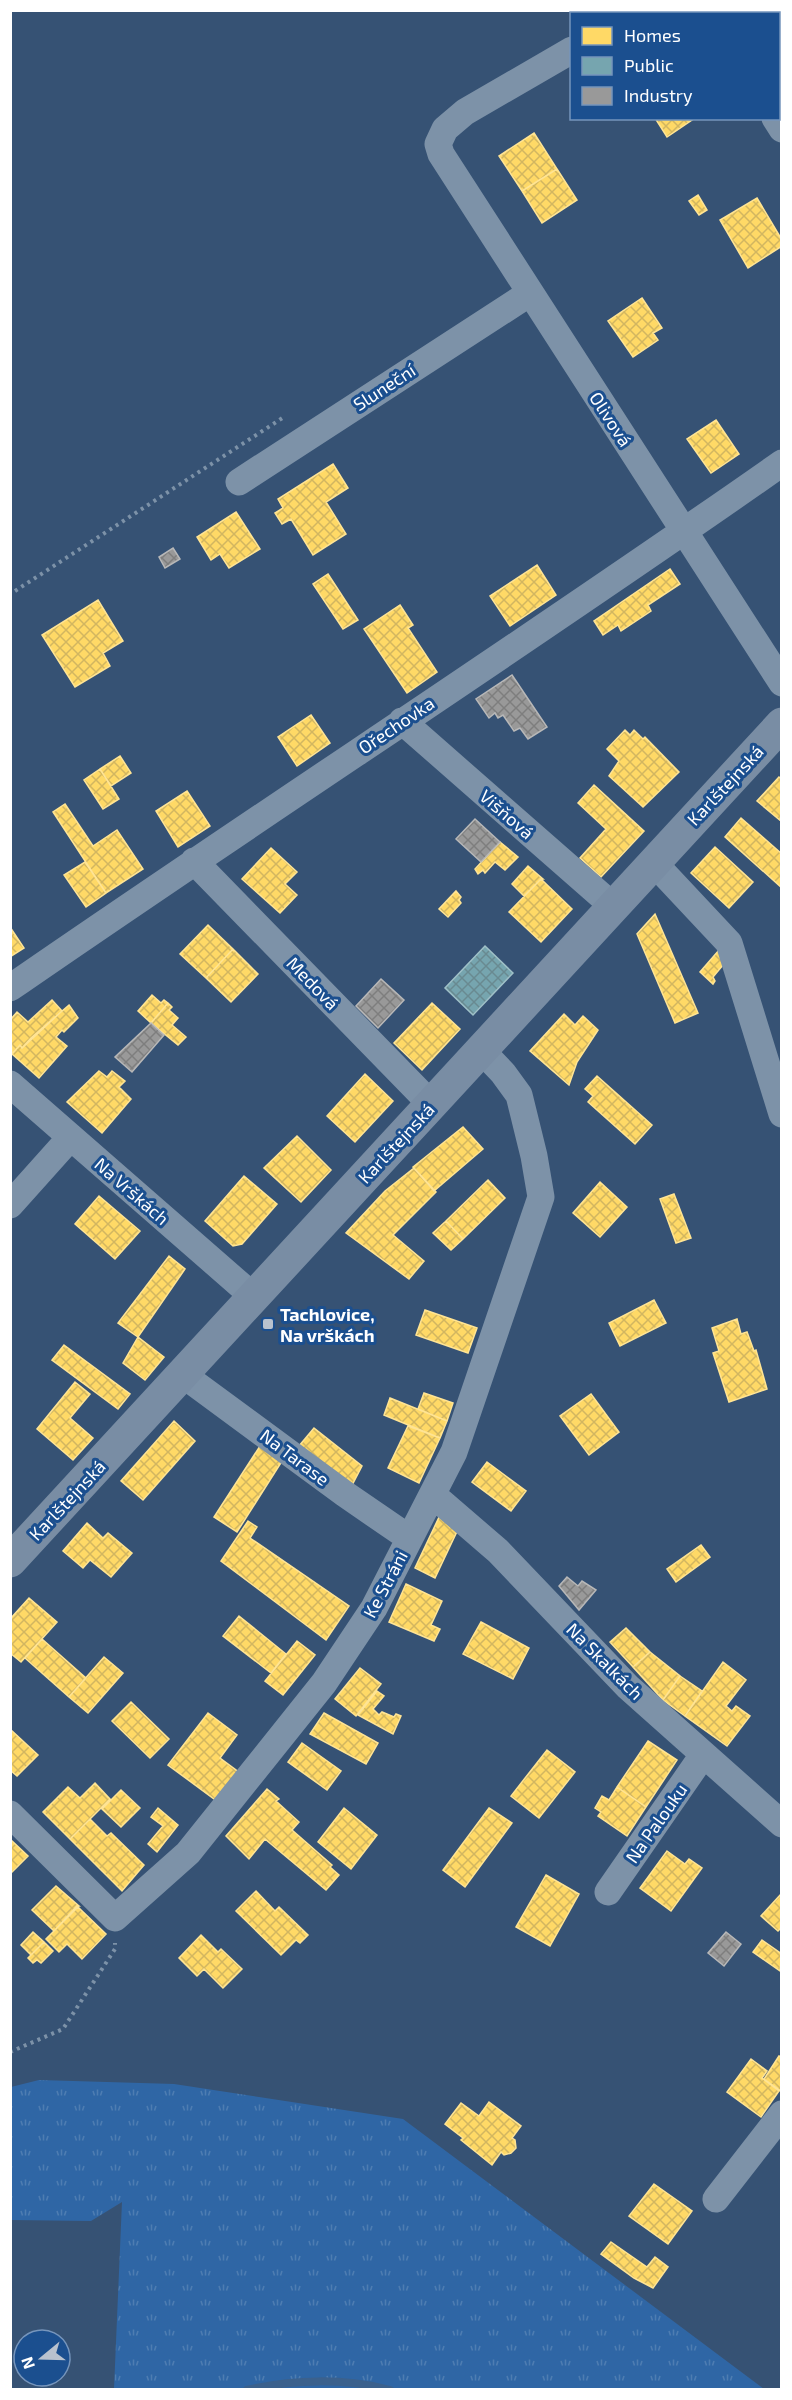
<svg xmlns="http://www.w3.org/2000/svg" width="792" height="2400" font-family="'Exo 2',sans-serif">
<defs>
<pattern id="grass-tufts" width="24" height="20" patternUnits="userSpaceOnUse" patternTransform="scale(1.5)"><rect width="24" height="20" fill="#2f66a5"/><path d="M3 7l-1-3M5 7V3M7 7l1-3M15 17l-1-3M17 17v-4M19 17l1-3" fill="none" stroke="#4e7db2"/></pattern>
<pattern id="homes-cross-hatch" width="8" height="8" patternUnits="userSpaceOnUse" patternTransform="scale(1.5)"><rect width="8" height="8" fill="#ffd966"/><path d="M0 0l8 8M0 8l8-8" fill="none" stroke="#d2b660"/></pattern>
<pattern id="public-cross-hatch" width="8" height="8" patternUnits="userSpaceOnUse" patternTransform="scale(1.5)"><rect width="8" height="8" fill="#76a5af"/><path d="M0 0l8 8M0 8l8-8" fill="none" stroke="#698a91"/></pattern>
<pattern id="industry-cross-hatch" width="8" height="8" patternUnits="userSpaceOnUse" patternTransform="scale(1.5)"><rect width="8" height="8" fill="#999"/><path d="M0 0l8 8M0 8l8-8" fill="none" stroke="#7e7e7e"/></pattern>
</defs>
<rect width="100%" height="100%" fill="#365274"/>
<path fill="url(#grass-tufts)" d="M39,2080L174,2084L403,2119L764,2389H114L122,2202L91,2221L11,2220V2087Z"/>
<path fill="url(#homes-cross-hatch)" stroke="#ffe494" stroke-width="1.5" d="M782,16V64L778,59V18Z
M655,118H695L667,137Z
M534,133L557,169L522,191L499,156Z
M557,169L577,200L542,223L522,191Z
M698,195L707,210L699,215L689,201Z
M757,198L782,240V246L748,268L720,220Z
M642,298L662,328L653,333L658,340L633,357L608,321Z
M716,420L739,454L711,473L687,439Z
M333,464L348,488L326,502L346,534L313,555L291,519L282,524L275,513L283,508L278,499Z
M236,512L260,549L229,568L220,554L211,560L197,537Z
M537,565L556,595L510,626L490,596Z
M670,569L680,584L648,605L651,611L621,631L618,625L603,635L594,621Z
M328,574L358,620L343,629L313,584Z
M98,600L123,641L103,653L110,666L75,687L42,635Z
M400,605L413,625L408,628L437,672L407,693L364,629Z
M311,715L330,743L297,766L278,737Z
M625,730L630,735L634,730L643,739L645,737L679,772L643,807L609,776L619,761L607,749Z
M120,756L131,773L111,786L100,769Z
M100,769L119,799L103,809L84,780Z
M779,777L782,779V822L757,801Z
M594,785L644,831L601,877L580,858L606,829L578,803Z
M187,791L210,826L178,847L156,811Z
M65,804L93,846L117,830L143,869L106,893L53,812Z
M741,818L782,854V888L725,837Z
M500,842L518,857L505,870L495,862L485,873L483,870L478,874L475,869Z
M715,847L753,882L729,908L691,873Z
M271,848L297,872L285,884L297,895L280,913L242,879Z
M85,862L106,893L86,907L64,875Z
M528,866L543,879H541L524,896L512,884Z
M541,879L572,909L541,942L509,912Z
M456,891L461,897L459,900L461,903L448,917L439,909Z
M655,914L698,1013L675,1023L637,934Z
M208,925L233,949L206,978L180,954Z
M10,927L24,948L10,957Z
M233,949L258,974L231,1002L206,978Z
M719,950L728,959L713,977L715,981L713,984L700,972Z
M152,995L161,1003L164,1000L168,1003L151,1023L138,1011Z
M52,1000L62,1011L22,1048L20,1045L12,1054L10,1020L17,1012L28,1022Z
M168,1003L172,1007L169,1010L178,1018L172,1025L186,1037L178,1045L151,1023Z
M432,1003L460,1029L422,1070L394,1043Z
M69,1005L78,1018L64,1032L62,1030L56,1037L67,1046L39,1078L12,1054L20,1045L22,1048L31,1038Z
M564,1014L575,1025L583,1016L598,1030L577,1062L569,1085L530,1051Z
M99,1071L107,1077L112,1071L125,1081L119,1087L131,1099L102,1133L67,1102Z
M365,1074L393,1101L355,1142L327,1116Z
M597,1076L652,1125L635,1144L588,1102L593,1096L585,1089Z
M463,1127L483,1149L434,1191L413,1167Z
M297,1136L331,1170L301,1202L264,1168Z
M414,1168L436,1192L393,1235L424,1261L409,1279L346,1233L385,1191Z
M244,1176L277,1204L242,1244L233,1246L205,1221Z
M488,1180L505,1198L463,1239L446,1221Z
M600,1182L627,1207L600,1237L573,1213Z
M674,1194L691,1238L676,1243L660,1199Z
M99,1196L140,1231L115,1259L75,1224Z
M446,1221L463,1239L451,1250L433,1233Z
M169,1256L185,1269L138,1337L118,1323Z
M654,1300L666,1323L620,1346L609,1323Z
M425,1310L477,1328L468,1353L416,1335Z
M737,1319L741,1334L747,1332L754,1351L756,1350L767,1389L729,1402L713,1353L719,1351L712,1328Z
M138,1337L164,1357L145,1380L123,1363Z
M64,1345L130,1394L118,1409L52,1360Z
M75,1382L90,1394L70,1418L93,1438L73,1460L37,1429Z
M424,1393L453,1403L447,1421L418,1409Z
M591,1394L619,1432L589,1455L560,1416Z
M390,1398L447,1421L440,1438L384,1415Z
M174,1421L195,1441L143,1500L121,1481Z
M408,1426L440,1438L419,1483L388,1468Z
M314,1428L362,1466L350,1489L299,1446Z
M262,1443L284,1458L237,1532L214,1517Z
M487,1462L526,1491L511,1511L472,1482Z
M441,1513L461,1523L435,1578L415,1568Z
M248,1521L257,1527L250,1538L349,1606L326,1640L221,1561Z
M87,1523L103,1538L108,1533L132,1553L111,1577L90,1560L83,1568L63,1551Z
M701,1545L710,1557L676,1582L667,1569Z
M406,1584L442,1601L431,1625L440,1629L434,1641L389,1622Z
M29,1598L57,1622L21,1662L10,1653V1619Z
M239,1616L286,1654L271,1673L223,1636Z
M481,1622L529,1648L513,1679L463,1654Z
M626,1628L650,1652L633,1667L610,1642Z
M42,1639L86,1678L69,1697L25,1658Z
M297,1641L315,1655L283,1695L265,1681Z
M650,1652L680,1676L663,1700L633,1667Z
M104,1657L123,1673L88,1713L69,1697Z
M723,1662L746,1680L726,1706L732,1711L736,1706L750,1716L727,1746L685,1716Z
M360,1668L381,1684L356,1716L335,1699Z
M680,1676L702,1691L685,1716L663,1700Z
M377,1691L384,1696L373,1709L379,1715L382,1712L394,1717L396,1714L401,1716L393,1734L358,1715Z
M131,1702L169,1739L150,1758L112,1721Z
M208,1713L237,1735L220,1758L240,1773L218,1802L168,1765Z
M324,1713L378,1743L366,1764L310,1734Z
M10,1729L38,1755L17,1776L10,1770Z
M648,1741L677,1760L646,1807L617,1787Z
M302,1743L341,1771L327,1790L288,1762Z
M547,1750L575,1772L539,1818L511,1796Z
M95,1783L110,1799L70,1839L43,1812L68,1787L80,1798Z
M617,1787L646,1807L627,1836L598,1816L601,1812L595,1808L602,1796L609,1800Z
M267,1789L279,1799L276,1801L299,1822L292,1830L332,1865L330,1867L339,1875L326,1890L265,1839L249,1859L226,1836Z
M121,1790L140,1808L121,1827L102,1809Z
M158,1808L178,1825L157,1852L148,1844L163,1826L151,1817Z
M344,1808L377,1835L351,1869L318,1842Z
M489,1808L512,1823L465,1887L443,1870Z
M90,1819L107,1836L111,1833L144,1865L122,1891L70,1839Z
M10,1839L28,1856L11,1873H10Z
M667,1851L685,1864L689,1859L702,1868L671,1911L640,1888Z
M546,1875L579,1894L550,1946L516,1927Z
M56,1886L79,1906H77L54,1931L32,1910Z
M256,1891L275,1911L279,1907L308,1935L300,1943L296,1940L281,1955L236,1911Z
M782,1893V1927L778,1931L761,1916Z
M78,1907L106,1934L82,1959L67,1944L59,1952L46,1939Z
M33,1932L44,1942L31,1955L21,1945Z
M201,1935L218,1952L221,1949L242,1969L223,1988L204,1969L197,1976L179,1958Z
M762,1940L782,1954L780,1971L753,1952Z
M44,1942L53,1951L41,1963L37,1960L33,1963L28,1958Z
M779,2056L782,2057L781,2091L764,2079Z
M751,2059L767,2071L762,2078L779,2091L761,2117L727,2092Z
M489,2102L521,2126L512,2138L515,2140L516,2148L511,2153L504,2155L501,2152L492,2165L461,2140L463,2138L445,2124L461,2103L479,2116Z
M654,2184L692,2211L668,2244L629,2216Z
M611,2242L647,2267L655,2257L668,2267L653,2288L634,2278L601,2254Z"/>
<path fill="url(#public-cross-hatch)" stroke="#9fc0c7" stroke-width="1.5" d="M485,946L513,973L473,1015L445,988Z"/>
<path fill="url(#industry-cross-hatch)" stroke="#b8b8b8" stroke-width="1.5" d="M173,548L180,559L165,568L159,557Z
M512,675L547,727L528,739L520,728L514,731L503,715L498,718L495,713L489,718L476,699Z
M475,819L500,842L481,862L456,839Z
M381,979L404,1000L378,1028L356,1006Z
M151,1023L164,1035L132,1072L115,1057Z
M567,1577L578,1586L582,1581L596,1590L579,1610L559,1586Z
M726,1932L741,1944L724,1966L708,1953Z"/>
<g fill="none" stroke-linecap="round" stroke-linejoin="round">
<path stroke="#3b618d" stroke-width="8" d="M247,2390C293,2379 345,2378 390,2390"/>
<path stroke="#7d92a8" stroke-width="4" stroke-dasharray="3 4.5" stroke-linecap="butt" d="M15,591L284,417
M10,2052L63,2029L115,1949V1943"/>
<path stroke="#7d92a8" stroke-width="27" d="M707,10L709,14
M635,14L641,10
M572,50L465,112L445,129L438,144L441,154L782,683
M775,118L782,129
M239,482L530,293
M402,721L613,906
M194,861L431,1104
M654,863L729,943L782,1114
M10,988C266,811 527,642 782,463
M10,1084L254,1297
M10,1205L70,1138
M182,1374L345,1494L409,1538
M433,1495L498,1551L628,1687L782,1824
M10,1814L115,1918L188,1853L324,1683L374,1608L454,1452L541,1197L534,1156L519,1095L503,1073L482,1051
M608,1892L703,1755
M716,2199L782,2114"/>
<path stroke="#798da4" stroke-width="33" d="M10,1561L782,724"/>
</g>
<rect fill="#b9c2ce" stroke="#1b4f8f" stroke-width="2" x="262" y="1318" width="12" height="12" rx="3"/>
<g text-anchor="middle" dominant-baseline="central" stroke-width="6" stroke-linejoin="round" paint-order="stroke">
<g font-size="18" fill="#fff" stroke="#1b4f8f">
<text transform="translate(384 387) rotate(-33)">Sluneční</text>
<text transform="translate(611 419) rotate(57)">Olivová</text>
<text transform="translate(396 725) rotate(-34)">Ořechovka</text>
<text transform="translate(725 785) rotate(-47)">Karlštejnská</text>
<text transform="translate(507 814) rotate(41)">Višňová</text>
<text transform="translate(313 983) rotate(46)">Medová</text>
<text transform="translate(396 1143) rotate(-47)">Karlštejnská</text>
<text transform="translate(132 1191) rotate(41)">Na Vrškách</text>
<text transform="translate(295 1457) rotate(37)">Na Tarase</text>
<text transform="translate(67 1500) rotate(-47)">Karlštejnská</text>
<text transform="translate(385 1584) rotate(-62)">Ke Stráni</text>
<text transform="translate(605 1661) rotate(45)">Na Skalkách</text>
<text transform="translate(656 1823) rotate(-55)">Na Palouku</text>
</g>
<g font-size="18" font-weight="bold" fill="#fff" stroke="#1b4f8f" text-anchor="start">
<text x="280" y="1314">Tachlovice,<tspan x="280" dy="21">Na vrškách</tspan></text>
</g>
</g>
<rect width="792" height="2400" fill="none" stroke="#ffffff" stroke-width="24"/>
<rect x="570" y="12" width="210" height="108" fill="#1b4f8f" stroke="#7695bc" stroke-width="1.5"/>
<rect x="582" y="27" width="30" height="18" fill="#ffd966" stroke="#7695bc" stroke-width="1.5"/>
<text x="624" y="42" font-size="18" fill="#ffffff">Homes</text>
<rect x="582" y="57" width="30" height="18" fill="#76a5af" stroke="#7695bc" stroke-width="1.5"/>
<text x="624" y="72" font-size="18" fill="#ffffff">Public</text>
<rect x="582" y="87" width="30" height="18" fill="#999999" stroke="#7695bc" stroke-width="1.5"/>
<text x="624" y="102" font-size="18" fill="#ffffff">Industry</text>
<g transform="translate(42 2358) rotate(251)"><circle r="28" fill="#1b4f8f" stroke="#7695bc" stroke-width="1.5"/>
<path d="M0-4.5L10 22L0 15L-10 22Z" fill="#b9c2ce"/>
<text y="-9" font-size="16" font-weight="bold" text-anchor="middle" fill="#ffffff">N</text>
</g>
</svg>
